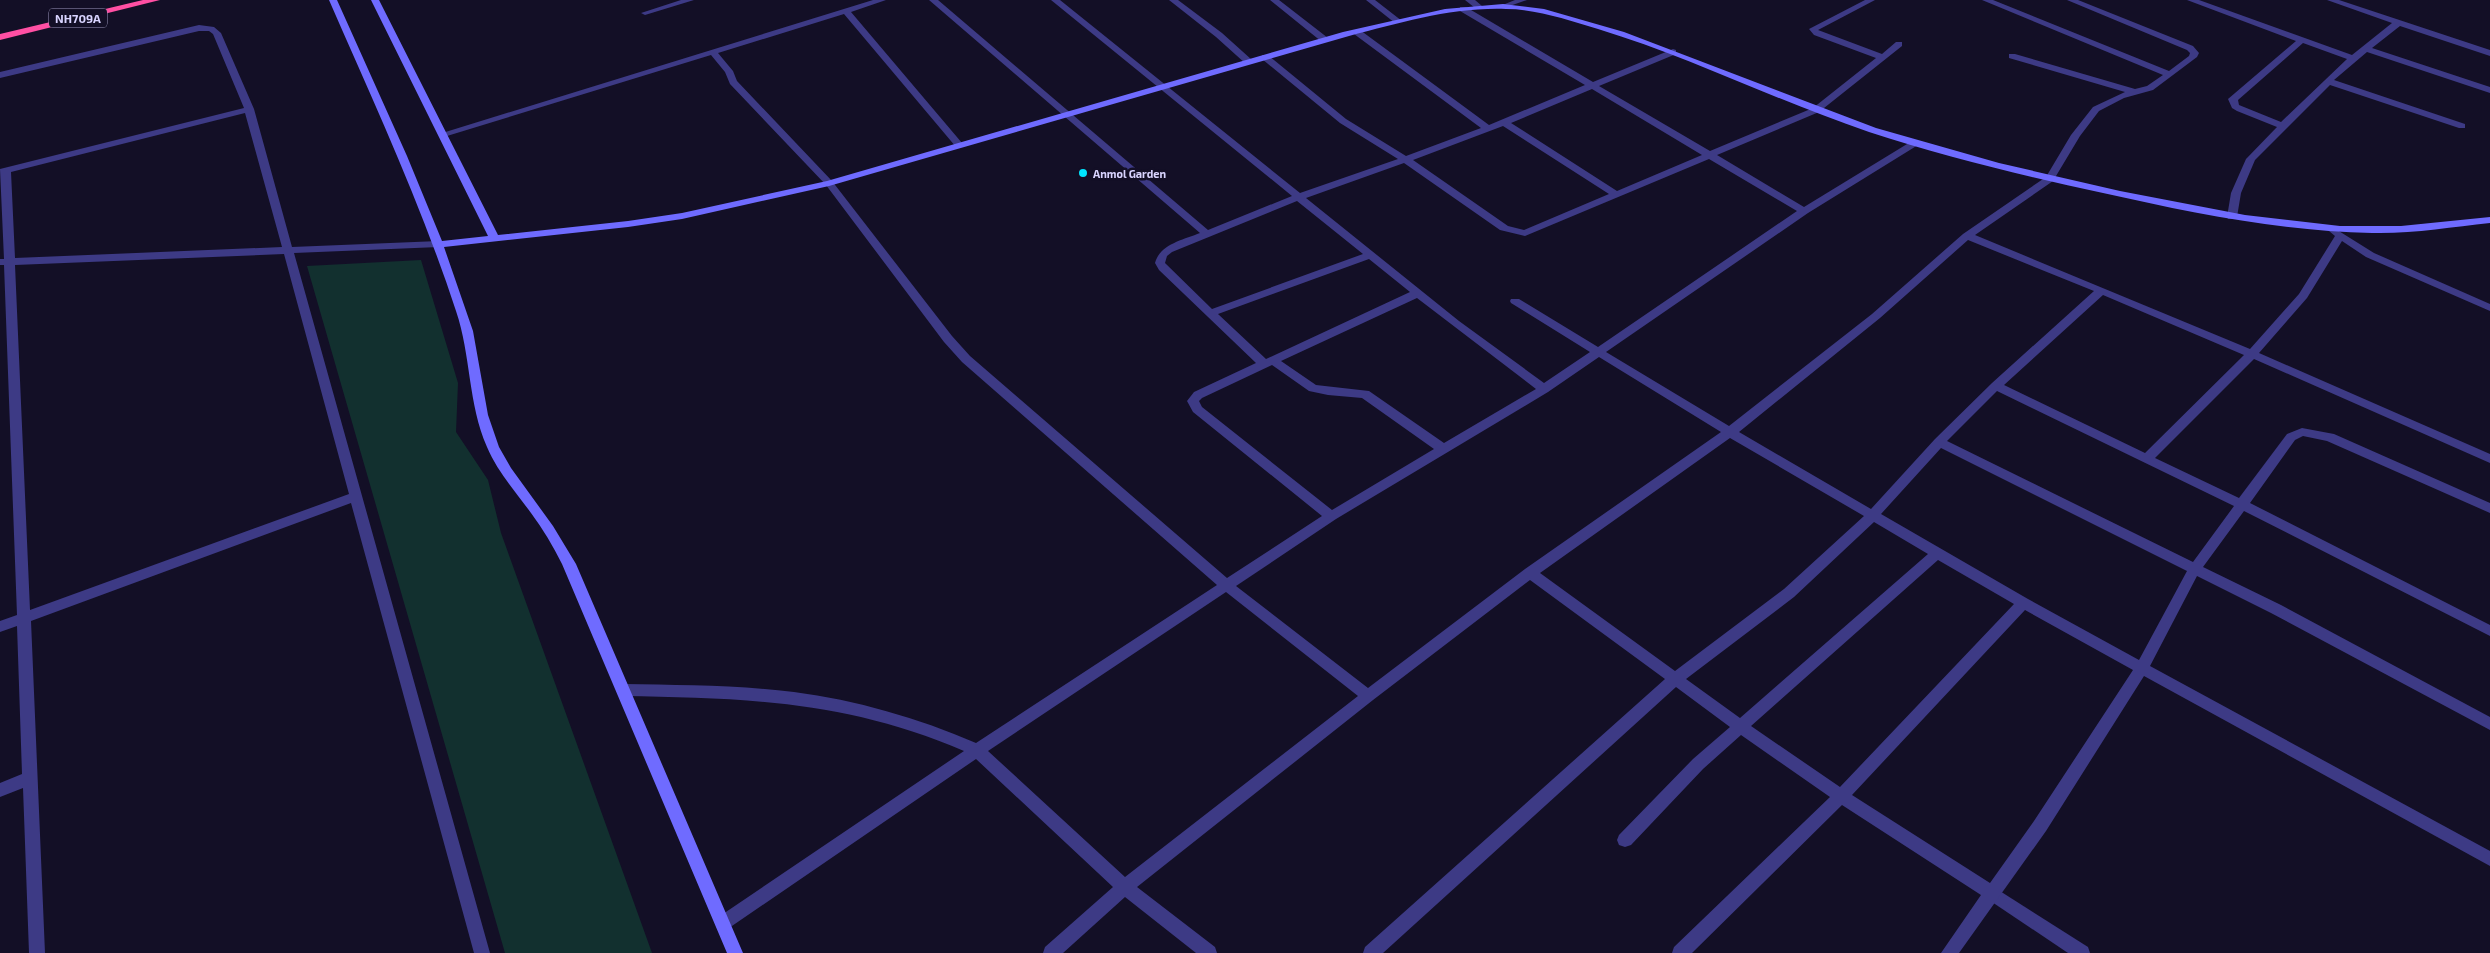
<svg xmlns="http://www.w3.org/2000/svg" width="2490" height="953" font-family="'Exo 2',sans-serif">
<rect width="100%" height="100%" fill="#130f26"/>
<path fill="#12302f" d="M421,260L458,383L456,432L488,480L501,533L652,953H505L307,266Z"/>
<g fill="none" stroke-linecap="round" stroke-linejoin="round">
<path fill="#3d3a85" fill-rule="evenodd" d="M1992,886L2088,947L2090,953H2068L1986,898L1984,893L1986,888Z"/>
<path fill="#3d3a85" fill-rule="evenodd" d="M681,0H694L645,15L641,13Z
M873,0H886L851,12L962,143V147H956L844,14L718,53L733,71L737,81L832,181L952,336L970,356L1227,578L1322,516L1193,412L1187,401L1194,392L1256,363L1159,270L1155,263C1160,244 1183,240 1200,233L929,0H938L1208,230L1292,196L1051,0H1060L1300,193L1398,159L1340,123L1262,59V55H1268L1346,119L1406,156L1481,128L1354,34V30H1360L1489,125L1585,85L1460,11V7H1466L1593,82L1673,49L1676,50V54L1599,86L1710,151L1813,108L1876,58L1814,35L1809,29L1865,0H1875L1818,30L1882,54L1896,42H1902V46L1819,112L1717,155L1804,207L1912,141H1918V145L1808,213L1606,352L1729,426L1872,314L1963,234L2046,177L2071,135L2093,107L2125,92L2009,58V54H2015L2135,89L2147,86L2163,75L1982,0H1993L2169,71L2189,56L2190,53L2187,50L2067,0H2078L2193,46L2199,53L2197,57L2153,90L2124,98L2099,111L2080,136L2053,181L1975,235L2250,349L2299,294L2335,236L2329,231L2334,228L2374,253L2490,304V311L2366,257L2342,241L2307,298L2259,353L2490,454V463L2254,359L2155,458L2239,498L2287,434L2302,428L2334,434L2490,503V513L2327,441L2303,436L2295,440L2250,503L2490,625V636L2244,511L2203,567L2281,605L2490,717V730L2271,613L2197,576L2150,666L2490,851V866L2144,676L2046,831L1959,953H1941L1981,895L1842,805L1692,953H1672L1674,947L1830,797L1741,735L1703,769L1631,845L1625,847L1619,845L1617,840L1619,835L1693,759L1730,727L1676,687L1383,953H1363L1365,947L1665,679L1530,580L1373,700L1137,887L1215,947L1217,953H1196L1125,897L1063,953H1043L1045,947L1113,887L976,759L729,928L723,931L717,928L715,923L717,918L964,751C848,701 746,698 623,696L618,694L616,690L618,686L623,684C680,685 737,685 794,692C856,700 918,718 976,743L1217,585L962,362L944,342L826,185L730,84L725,72L711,55L447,136H441L439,134ZM1592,89L1702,155L1617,191L1511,123ZM1503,126L1609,194L1524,230L1508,226L1413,160ZM1709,159L1797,211L1598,347L1519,299H1511L1510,301L1511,303L1590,352L1544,383L1459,321L1306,198L1404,163L1500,230L1525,236ZM1297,201L1363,254L1212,309L1165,263L1167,256L1172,252ZM1968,240L2094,291L1992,383L1935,439L1871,509L1739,432L1880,318ZM1369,259L1410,292L1266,359L1218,314ZM2103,295L2244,355L2145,453L2004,385ZM1417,298L1536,389L1444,443L1369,391L1316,385L1281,361ZM1599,357L1721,432L1525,569L1368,688L1236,586L1336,519L1548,392ZM1272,365L1309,391L1328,395L1362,398L1434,449L1332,510L1202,407L1199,401L1202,398ZM1997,391L2234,506L2193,562L1947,441ZM1730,438L1864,516L1784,589L1675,671L1540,573ZM1941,448L2187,571L2139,660L2028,599L1881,514ZM1874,522L1928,554L1740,718L1686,679L1794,597ZM1938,560L2014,604L1840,787L1751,726ZM1226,592L1358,696L1125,877L988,751ZM2025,610L2133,670L2034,821L1990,883L1852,795Z
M1169,0H1178L1222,33L1252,60V64H1246L1216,37Z
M1270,0H1279L1328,38V42H1322Z
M1366,0H1375L1402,21L1395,23Z
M1465,0H1475L1482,6L1475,8Z
M1515,0H1527L1504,8L1500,6Z
M2187,0H2199L2352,55L2392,23L2327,0H2339L2490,50V56L2400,26L2372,48L2490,87V93L2367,52L2334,80L2465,124V128H2459L2330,85L2255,160L2241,193L2237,217L2236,219H2228L2227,217L2231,193L2246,159L2277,127L2237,111L2232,108L2228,99L2296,41ZM2303,43L2347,59L2281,122L2239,105L2238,100Z
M199,25L214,27L221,33L254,109L292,247L439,241L444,244L439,247L294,253L490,953H474L351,503L31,621L45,953H29L23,788L0,797V783L22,774L17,626L0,632V621L17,615L4,265H0V259H4L0,169L244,108L213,34L209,31H199L0,78V72ZM245,113L282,247L15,258L11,172ZM284,254L349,494L30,610L15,265Z"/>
<path fill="#6f6bff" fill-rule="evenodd" d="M329,0H337L407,156L442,241L488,236L371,0H379L498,235L628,221L682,213L827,181L1343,32L1445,9L1503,4L1544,9L1624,32L1876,128L1999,163L2120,191L2245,215L2340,226H2401L2490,217V223C2451,227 2412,234 2372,233C2281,231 2192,213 2103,193C2025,176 1946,157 1869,132C1777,101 1690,57 1598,29C1568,20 1537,9 1506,9C1452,7 1400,23 1349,36L829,186L682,219L628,227L444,247L473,331L488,415L499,447L511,468L553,526L576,564L743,953H727L562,564C553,546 543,529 531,513C515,491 497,471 487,447C468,404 471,355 456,311C421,204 374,103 329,0Z"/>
<path fill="#ff4fa3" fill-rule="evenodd" d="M143,0H160L0,40V34Z"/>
</g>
<circle fill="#00e5ff" stroke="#130f26" stroke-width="2" cx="1083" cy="173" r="5"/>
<g text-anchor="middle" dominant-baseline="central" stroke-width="5" stroke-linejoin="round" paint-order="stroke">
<g font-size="11" font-weight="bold" fill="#d9d4ff" stroke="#130f26" text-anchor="start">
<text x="1093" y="173">Anmol Garden</text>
</g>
<rect fill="#130f26" stroke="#9e99be" stroke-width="1" x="49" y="8.5" width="58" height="19" rx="4"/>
<g font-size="12" font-weight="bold" fill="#d9d4ff">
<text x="78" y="18">NH709A</text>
</g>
</g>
</svg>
